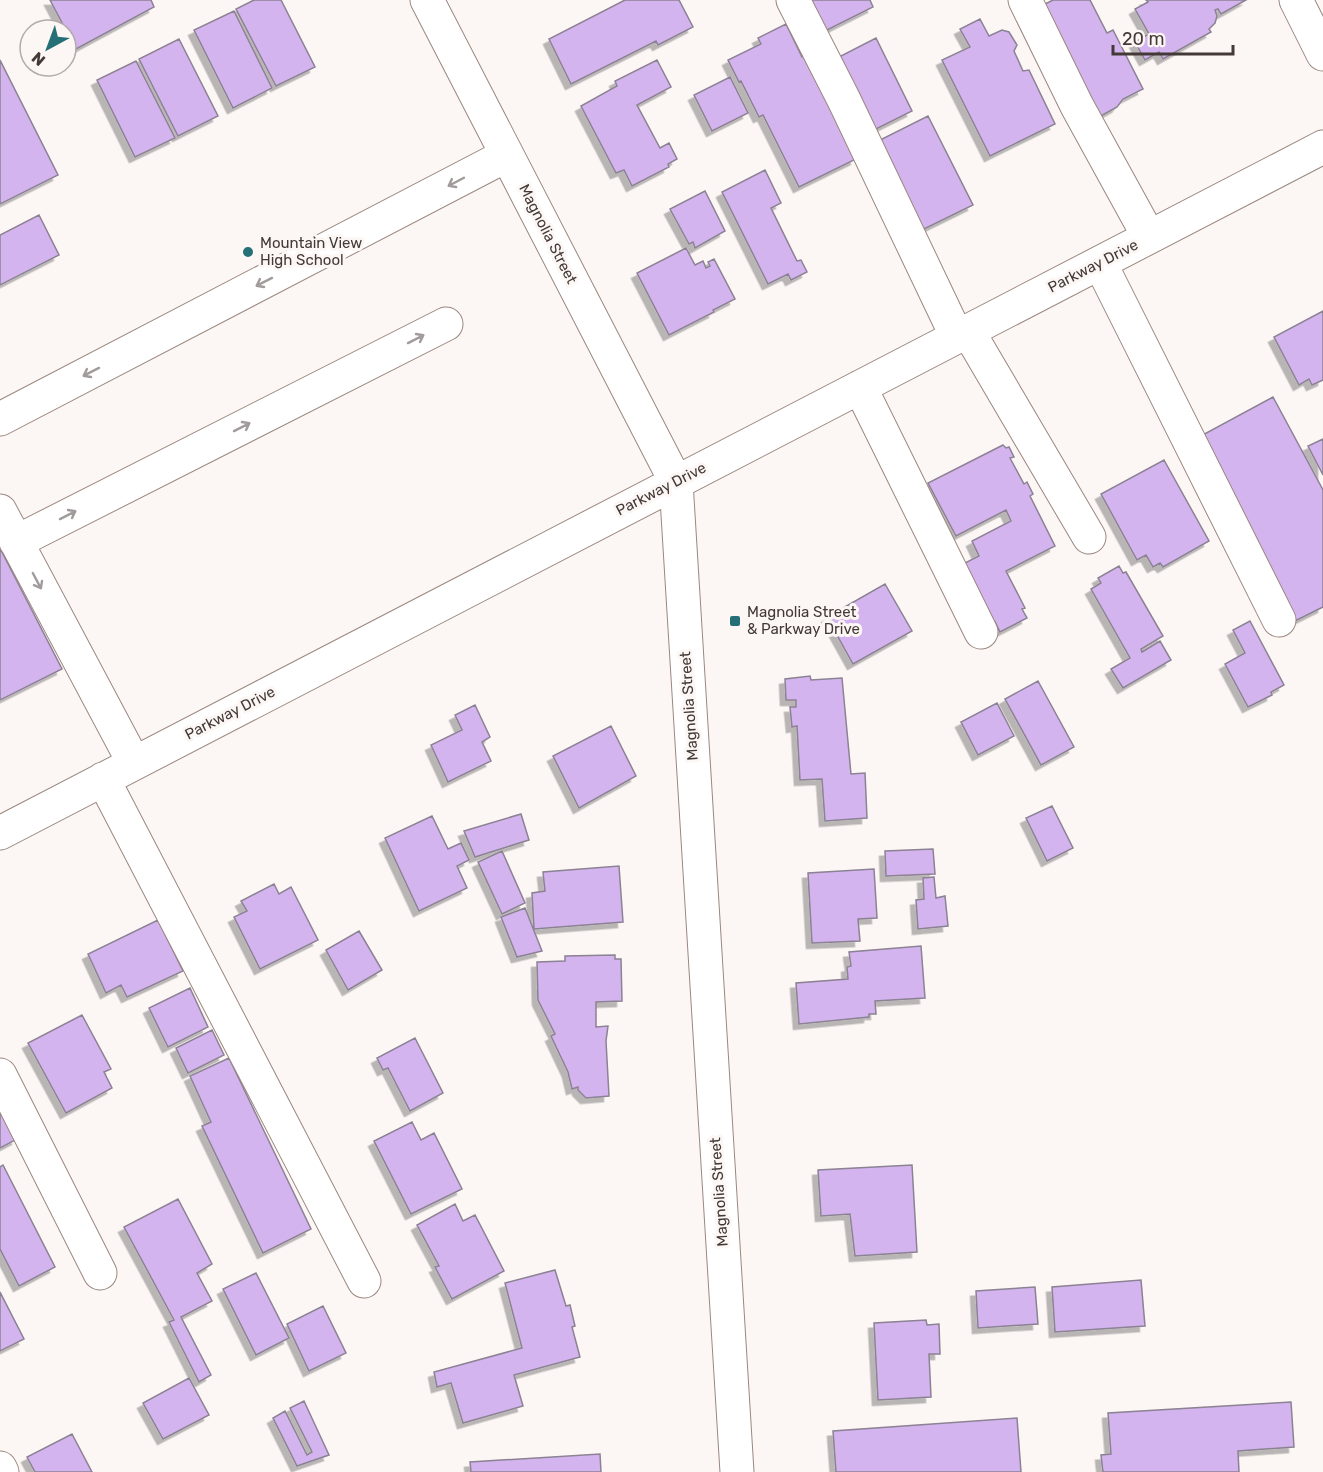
<svg xmlns="http://www.w3.org/2000/svg" width="1323" height="1472" font-family="Rubik,sans-serif">
<defs>
<filter id="shadow"><feDropShadow dx="-5.5" dy="5.5" stdDeviation="0" flood-color="#0004"/></filter>
</defs>
<rect width="100%" height="100%" fill="#fcf7f5"/>
<path fill="#d4b4ee" stroke="#8b8293" stroke-width="1.5" filter="url(#shadow)" d="M50,0H151L154,7L76,49Z
M254,0H281L315,67L276,86L236,9Z
M625,0H679L693,27L658,45L656,41L571,84L549,39Z
M807,0H870L873,7L823,32Z
M1053,0H1090L1107,33L1113,30L1143,89L1123,99L1117,107L1099,117L1035,9Z
M1146,0H1246L1221,14L1218,9L1215,10L1217,16L1215,23L1209,29L1211,32L1163,59L1159,52L1145,60L1135,42L1149,34L1135,9L1148,2Z
M234,11L272,88L233,108L194,30Z
M980,19L989,36L1002,30L1009,32L1017,45L1014,51L1023,71L1029,70L1055,124L990,156L942,60L970,47L960,29Z
M786,24L802,57L805,55L856,159L799,187L763,115L759,117L741,81L739,82L728,60L761,44L758,38Z
M876,38L912,111L872,131L837,58Z
M179,39L218,116L178,136L139,59Z
M0,60L58,175L0,204Z
M657,60L671,87L637,105L660,148L669,143L677,159L668,164L669,167L632,186L624,170L616,173L581,106L617,86L615,81Z
M136,61L175,138L135,157L97,80Z
M730,77L748,113L712,131L694,95Z
M928,116L973,205L922,230L878,141Z
M765,170L781,203L771,208L797,261L801,260L807,272L791,280L788,274L768,284L722,192Z
M705,191L725,231L695,248L693,242L689,244L670,209Z
M39,215L59,255L0,285V235Z
M686,248L695,265L703,261L706,268L710,266L708,262L714,259L735,299L713,310L714,312L669,335L637,273Z
M1323,311V380L1312,385L1309,379L1299,385L1274,337Z
M1273,397L1323,490V607L1295,621L1197,438Z
M1323,439V475L1308,446Z
M1003,445L1006,448L1009,447L1014,457L1010,458L1024,484L1027,482L1033,494L1030,496L1055,546L1006,571L1025,608L1022,609L1027,618L1000,632L995,622L991,625L959,566L979,556L972,541L1011,521L1006,510L956,536L928,483Z
M1164,460L1209,541L1163,567L1160,563L1153,567L1146,555L1137,560L1101,494Z
M0,548L62,669L0,700Z
M1119,566L1123,573L1126,572L1163,636L1141,649L1142,652L1160,641L1171,660L1123,688L1111,669L1130,658L1091,589L1101,583L1098,578Z
M885,584L912,631L853,664L827,617Z
M1250,621L1284,685L1271,692L1272,695L1248,707L1225,664L1245,653L1233,630Z
M810,676L811,680L842,678L851,774L865,773L867,818L825,821L822,779L800,780L797,726L792,727L790,707H796V700H786L785,679Z
M1038,681L1074,747L1041,765L1005,699Z
M997,703L1014,736L978,755L961,722Z
M475,705L490,737L482,742L491,761L448,782L431,745L462,730L455,715Z
M611,726L636,776L579,808L553,756Z
M1052,806L1073,848L1047,861L1026,818Z
M521,814L529,840L475,857L464,831Z
M432,816L448,849L461,843L469,860L457,866L467,888L419,911L385,838Z
M933,849L935,874L886,876L885,851Z
M502,851L525,903L502,914L478,862Z
M619,866L623,922L534,929L532,893L545,891L543,872Z
M874,869L877,918L858,919L860,941L812,943L808,873Z
M934,877L936,898L945,896L948,926L918,929L916,900L924,899L923,878Z
M274,884L279,894L291,887L318,940L260,969L234,917L247,911L241,901Z
M525,908L542,951L517,957L501,917Z
M158,920L183,971L127,997L121,985L106,993L88,954Z
M359,931L382,970L348,990L326,950Z
M921,946L925,998L875,1001L876,1014H869V1017L799,1024L796,983L848,979L847,967L851,966L849,952Z
M615,955V959H621L622,1001L596,1002V1027L608,1026L606,1041L609,1096L586,1098L578,1090V1087L572,1089L568,1072L551,1036L555,1034L538,1000L537,962L565,961V956Z
M190,988L208,1027L168,1047L149,1008Z
M82,1015L111,1069L104,1072L112,1088L66,1113L28,1043Z
M212,1030L224,1055L188,1073L176,1048Z
M415,1038L443,1093L410,1111L388,1068L383,1070L377,1058Z
M229,1058L311,1229L263,1253L202,1126L211,1122L190,1076Z
M0,1106L17,1139L0,1148Z
M412,1122L421,1140L434,1133L462,1189L411,1214L374,1141Z
M3,1165L55,1267L19,1286L0,1249V1167Z
M912,1165L917,1252L855,1256L850,1214L821,1216L818,1170Z
M178,1199L212,1264L197,1273L212,1301L181,1317L211,1375L199,1382L169,1322L174,1320L124,1227Z
M455,1204L463,1221L475,1215L504,1271L452,1299L435,1267L439,1266L417,1225Z
M555,1270L566,1306L570,1305L575,1326L572,1327L580,1357L514,1375L523,1406L463,1423L451,1383L437,1387L434,1372L522,1348L505,1283Z
M256,1273L289,1338L256,1355L223,1289Z
M1141,1280L1145,1326L1055,1332L1052,1287Z
M1035,1287L1038,1324L978,1328L976,1291Z
M0,1292L24,1339L0,1351Z
M323,1306L346,1353L309,1371L287,1324Z
M926,1320L927,1325L939,1324L940,1354H929L931,1397L878,1400L874,1323Z
M189,1378L209,1415L163,1439L143,1403Z
M304,1401L329,1455L297,1466L273,1418L285,1411L307,1455L312,1452L290,1408Z
M1291,1402L1294,1447L1238,1451L1239,1472H1103L1101,1455L1111,1454L1108,1413Z
M1017,1418L1021,1472H836L833,1431Z
M72,1434L92,1472H35L27,1457Z
M600,1454L601,1472H471L470,1462Z"/>
<g fill="none" stroke-linecap="round" stroke-linejoin="round">
<g stroke="#9b877f" stroke-width="35">
<path id="minor" d="M427,0L676,482L737,1472
M793,0L844,100L957,337
M1025,0L1077,106L1149,237
M1296,0L1323,54
M1100,263L1279,620
M968,331L1089,537
M860,387L981,632
M0,419L507,155
M0,511L134,763
M16,542L446,324
M103,779L364,1281
M0,833L1323,147
M0,1075L100,1273
M0,1468L2,1472"/>
</g>
<use href="#minor" stroke="#fff" stroke-width="33"/>
</g>
<defs><path id="oneway-shaft" d="M-6 0H5M1.5-3L5.5 0L1.5 3" fill="none" stroke-width="1.6" stroke-linecap="round" stroke-linejoin="round" transform="scale(1.5)"/></defs>
<g stroke="#a19c9b">
<use href="#oneway-shaft" transform="translate(456 182) rotate(152)"/>
<use href="#oneway-shaft" transform="translate(264 282) rotate(153)"/>
<use href="#oneway-shaft" transform="translate(416 339) rotate(-27)"/>
<use href="#oneway-shaft" transform="translate(91 372) rotate(153)"/>
<use href="#oneway-shaft" transform="translate(242 427) rotate(-27)"/>
<use href="#oneway-shaft" transform="translate(68 515) rotate(-27)"/>
<use href="#oneway-shaft" transform="translate(37 581) rotate(62)"/>
</g>
<g fill="#256f77" stroke="#fcf7f5" stroke-width="2">
<circle cx="248" cy="252" r="6"/>
<rect x="729" y="615" width="12" height="12" rx="3"/>
</g>
<g text-anchor="middle" dominant-baseline="central" stroke-width="6" stroke-linejoin="round" paint-order="stroke">
<g font-size="15" fill="#433a37" stroke="#fcf7f5">
<text transform="translate(548 234) rotate(63)">Magnolia Street</text>
<text transform="translate(1093 266) rotate(-27)">Parkway Drive</text>
<text transform="translate(661 489) rotate(-27)">Parkway Drive</text>
<text transform="translate(689 706) rotate(-94)">Magnolia Street</text>
<text transform="translate(230 713) rotate(-27)">Parkway Drive</text>
<text transform="translate(719 1192) rotate(-94)">Magnolia Street</text>
</g>
<g font-size="15" fill="#433a37" stroke="#fcf7f5" text-anchor="start">
<text x="260" y="243">Mountain View<tspan x="260" dy="17">High School</tspan></text>
<text x="747" y="612">Magnolia Street<tspan x="747" dy="17">&amp; Parkway Drive</tspan></text>
</g>
</g>
<g transform="translate(48 48) rotate(221)"><circle r="28" fill="#fcf7f5" stroke="#b2aba9" stroke-width="1.5"/>
<path d="M0-4.5L10 22L0 15L-10 22Z" fill="#256f77"/>
<text y="-9" font-size="16" font-weight="bold" text-anchor="middle" fill="#433a37">N</text>
</g>
<path d="M1113 45v9h120v-9" fill="none" stroke="#433a37" stroke-width="3"/>
<text x="1122" y="45" font-size="18" fill="#433a37" stroke="#fcf7f5" stroke-width="4.5" paint-order="stroke">20 m</text>
</svg>
